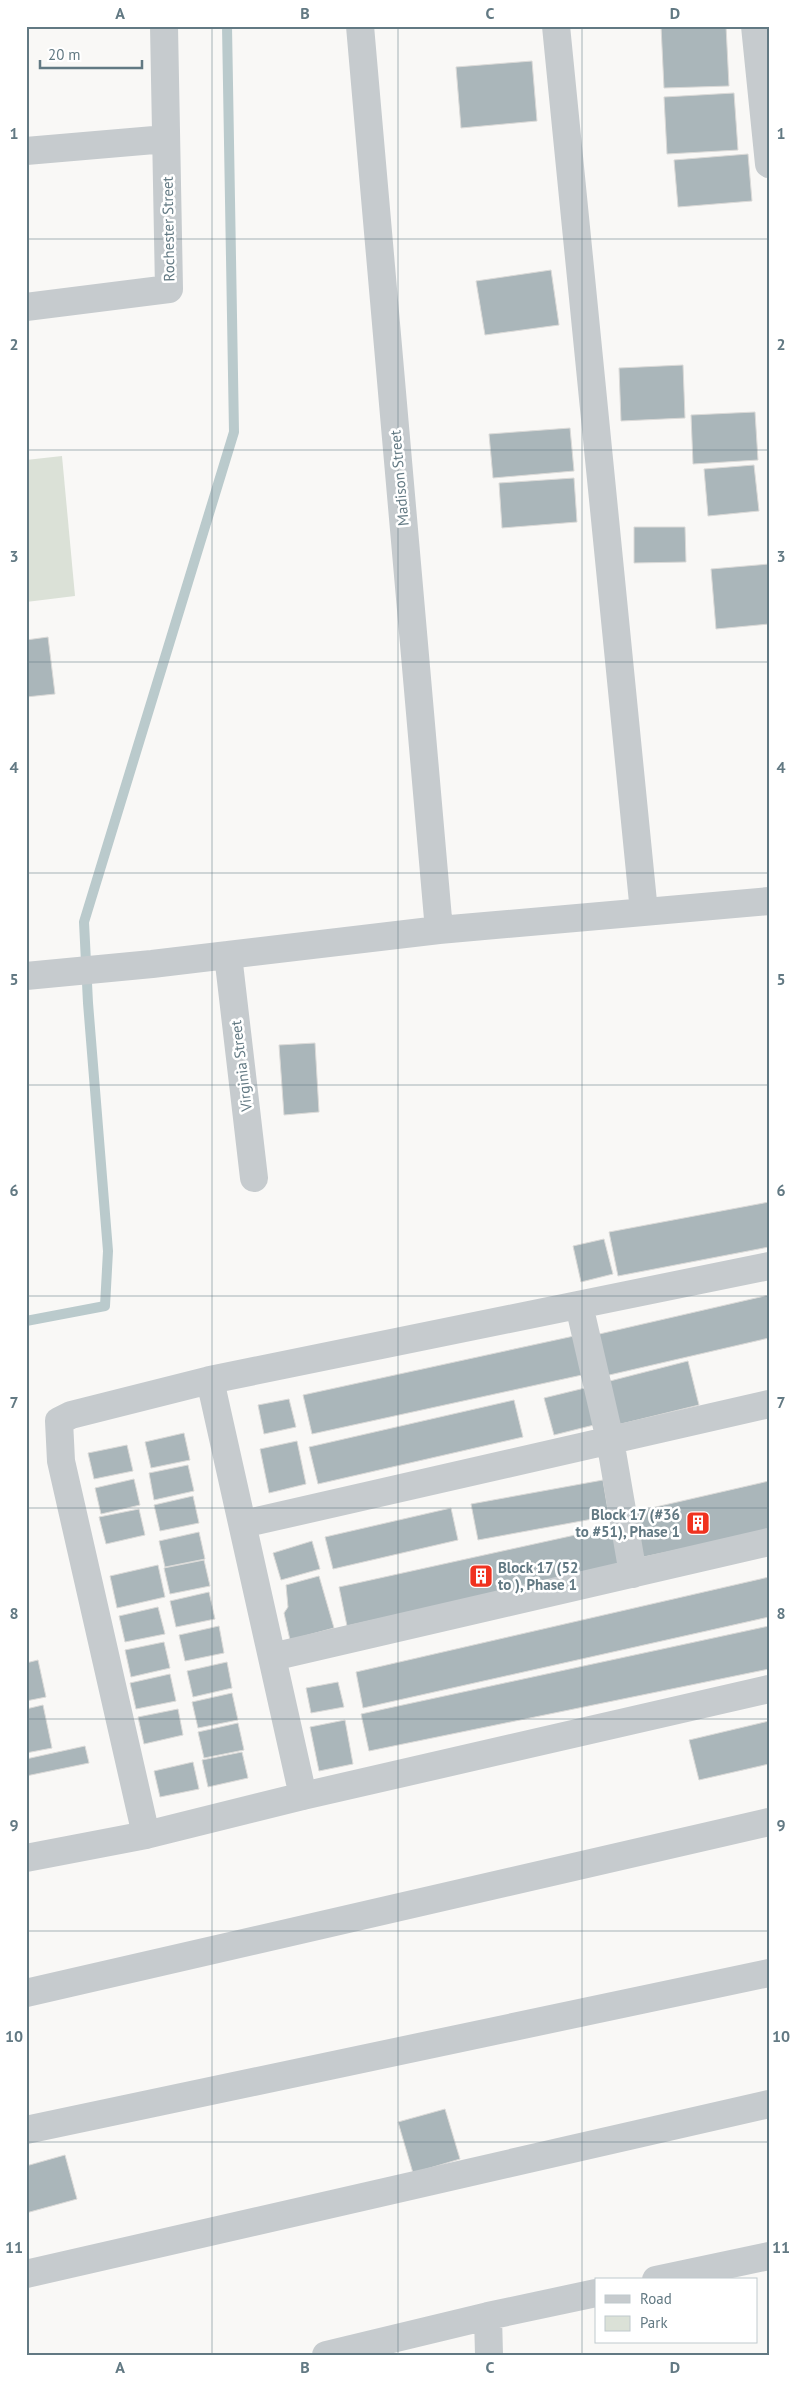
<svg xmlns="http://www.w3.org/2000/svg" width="795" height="2381" font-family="'PT Sans',sans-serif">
<rect width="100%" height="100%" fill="#f9f8f6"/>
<path fill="#dbe1d7" d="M62,456L75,596L26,602V460Z"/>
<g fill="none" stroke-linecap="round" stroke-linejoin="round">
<path stroke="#bacacc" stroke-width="10" d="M26,1321L105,1306L108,1251L88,1003L84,922L234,432L227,26"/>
</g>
<path fill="#aab6ba" stroke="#dbdad8" d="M661,26H726L729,86L664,88Z
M532,61L537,121L461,128L456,67Z
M734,93L738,150L667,154L664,97Z
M748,154L752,201L678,207L674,160Z
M551,270L559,325L485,335L476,281Z
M683,365L685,418L621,421L619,368Z
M755,412L758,460L693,464L691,415Z
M570,428L574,471L493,478L489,434Z
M754,465L759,511L708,516L704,469Z
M574,478L577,522L502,528L499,483Z
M634,527H685L686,562L634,563Z
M769,564V624L716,629L711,569Z
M48,637L55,694L26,697V640Z
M315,1043L319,1112L284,1115L279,1045Z
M769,1202V1247L618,1276L609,1232Z
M604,1239L613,1274L581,1282L573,1246Z
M769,1295V1338L605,1376L595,1335Z
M574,1336L582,1375L312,1434L303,1395Z
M688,1361L699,1405L617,1425L606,1382Z
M589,1387L598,1424L554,1435L544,1398Z
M289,1399L296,1427L264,1434L258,1405Z
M514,1400L523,1437L318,1484L309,1447Z
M184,1433L190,1460L151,1468L145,1442Z
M297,1441L306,1484L269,1493L260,1449Z
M127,1445L133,1471L94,1479L88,1453Z
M188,1465L194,1491L154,1500L149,1473Z
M134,1479L140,1505L101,1514L95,1488Z
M603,1480L609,1516L478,1540L471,1504Z
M769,1481V1531L634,1559L625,1514Z
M193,1496L199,1523L160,1531L154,1505Z
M451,1508L458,1540L333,1569L325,1537Z
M139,1509L145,1535L106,1544L99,1517Z
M616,1526L624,1565L347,1626L339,1587Z
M199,1532L205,1559L165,1567L159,1541Z
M312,1541L320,1569L281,1580L273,1553Z
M204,1560L210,1586L170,1594L164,1568Z
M158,1565L165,1597L117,1608L110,1576Z
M319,1576L334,1628L290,1640L284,1613L288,1607L286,1585Z
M769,1577V1617L363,1708L356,1672Z
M209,1592L215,1619L176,1627L170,1601Z
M158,1607L165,1634L125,1642L119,1616Z
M219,1626L224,1653L185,1661L179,1635Z
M769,1626V1669L369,1751L361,1714Z
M164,1642L170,1668L131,1677L125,1650Z
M38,1660L46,1697L26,1701V1663Z
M227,1662L232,1688L193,1697L187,1671Z
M170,1674L176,1701L136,1709L130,1683Z
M338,1682L344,1707L311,1713L306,1688Z
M232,1693L238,1720L198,1728L192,1702Z
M43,1705L52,1748L26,1753V1709Z
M178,1709L183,1735L144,1744L138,1717Z
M345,1720L353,1764L319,1771L310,1727Z
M769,1721V1764L699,1780L689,1740Z
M238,1723L244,1750L204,1758L198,1732Z
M85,1746L89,1763L26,1776V1759Z
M242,1752L248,1778L208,1787L202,1760Z
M193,1762L199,1789L160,1797L154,1771Z
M445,2109L460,2159L413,2173L398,2122Z
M65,2155L77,2199L26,2213V2166Z"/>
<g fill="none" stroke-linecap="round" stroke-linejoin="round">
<path stroke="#c6cbce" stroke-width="28" d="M360,26L439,930
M556,26L644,912
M755,26L769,164
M26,151L166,139
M26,307L169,289L164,26
M228,955L254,1178
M26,976L152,964L439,930L769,901
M579,1305L610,1440L633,1574
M210,1380L303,1796
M243,1524L769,1404
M272,1657L769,1542
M146,1835L61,1461L59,1421L71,1415L210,1380L769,1266
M26,1858L146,1835L303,1796L769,1689
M26,1993L769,1822
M26,2130L769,1973
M26,2274L769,2104
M656,2280L769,2256
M488,2316L489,2355
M326,2355L488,2316L596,2293"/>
</g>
<path fill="none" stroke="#627983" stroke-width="1" stroke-opacity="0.55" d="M212,26V2355M398,26V2355M582,26V2355M26,239H769M26,450H769M26,662H769M26,873H769M26,1085H769M26,1296H769M26,1508H769M26,1719H769M26,1931H769M26,2142H769"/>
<defs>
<g id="building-square" transform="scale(1.25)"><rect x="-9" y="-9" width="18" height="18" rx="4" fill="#f0321f" stroke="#fff"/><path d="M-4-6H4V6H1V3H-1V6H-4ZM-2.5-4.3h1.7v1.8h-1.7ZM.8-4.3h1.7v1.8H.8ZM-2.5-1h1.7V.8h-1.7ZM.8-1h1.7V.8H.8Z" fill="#fff"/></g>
</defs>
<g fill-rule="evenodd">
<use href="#building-square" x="698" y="1523"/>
<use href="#building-square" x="481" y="1576"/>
</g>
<g text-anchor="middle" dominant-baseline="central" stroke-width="5" stroke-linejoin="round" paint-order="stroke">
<g font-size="15" fill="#627983" stroke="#fff">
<text transform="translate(168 229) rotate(-91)">Rochester Street</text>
<text transform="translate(399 478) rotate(-95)">Madison Street</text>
<text transform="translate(241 1066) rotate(-97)">Virginia Street</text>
</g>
<g font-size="15" font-weight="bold" fill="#627983" stroke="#fff" text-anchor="end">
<text x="680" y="1514">Block 17 (#36<tspan x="680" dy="17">to #51), Phase 1</tspan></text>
<text x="498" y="1567" text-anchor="start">Block 17 (52<tspan x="498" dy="17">to ), Phase 1</tspan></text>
</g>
</g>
<rect width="795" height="2381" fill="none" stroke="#ffffff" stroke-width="55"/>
<rect x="595" y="2278" width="162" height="65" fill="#ffffff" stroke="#c0c9cd"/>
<rect x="605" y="2295" width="25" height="8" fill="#c6cbce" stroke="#c0c9cd"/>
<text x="640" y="2304" font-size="15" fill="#627983">Road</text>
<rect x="605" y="2316" width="25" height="15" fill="#dbe1d7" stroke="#c0c9cd"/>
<text x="640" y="2328" font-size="15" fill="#627983">Park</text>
<path d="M40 60v8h102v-8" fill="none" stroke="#627983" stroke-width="2.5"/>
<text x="48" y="60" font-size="15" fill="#627983" stroke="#ffffff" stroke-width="4" paint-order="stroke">20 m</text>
<rect x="28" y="28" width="740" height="2326" fill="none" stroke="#627983" stroke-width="2"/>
<g font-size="16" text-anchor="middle" font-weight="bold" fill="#627983">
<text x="120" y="19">A</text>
<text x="305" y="19">B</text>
<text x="490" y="19">C</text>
<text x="675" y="19">D</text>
<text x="14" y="139">1</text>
<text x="781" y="139">1</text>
<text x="14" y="350">2</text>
<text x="781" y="350">2</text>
<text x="14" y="562">3</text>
<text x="781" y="562">3</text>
<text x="14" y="773">4</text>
<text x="781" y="773">4</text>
<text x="14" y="985">5</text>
<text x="781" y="985">5</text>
<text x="14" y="1196">6</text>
<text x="781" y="1196">6</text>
<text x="14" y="1408">7</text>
<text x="781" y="1408">7</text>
<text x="14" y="1619">8</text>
<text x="781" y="1619">8</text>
<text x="14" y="1831">9</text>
<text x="781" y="1831">9</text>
<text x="14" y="2042">10</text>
<text x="781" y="2042">10</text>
<text x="14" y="2253">11</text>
<text x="781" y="2253">11</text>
<text x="120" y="2373">A</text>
<text x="305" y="2373">B</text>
<text x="490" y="2373">C</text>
<text x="675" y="2373">D</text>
</g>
</svg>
